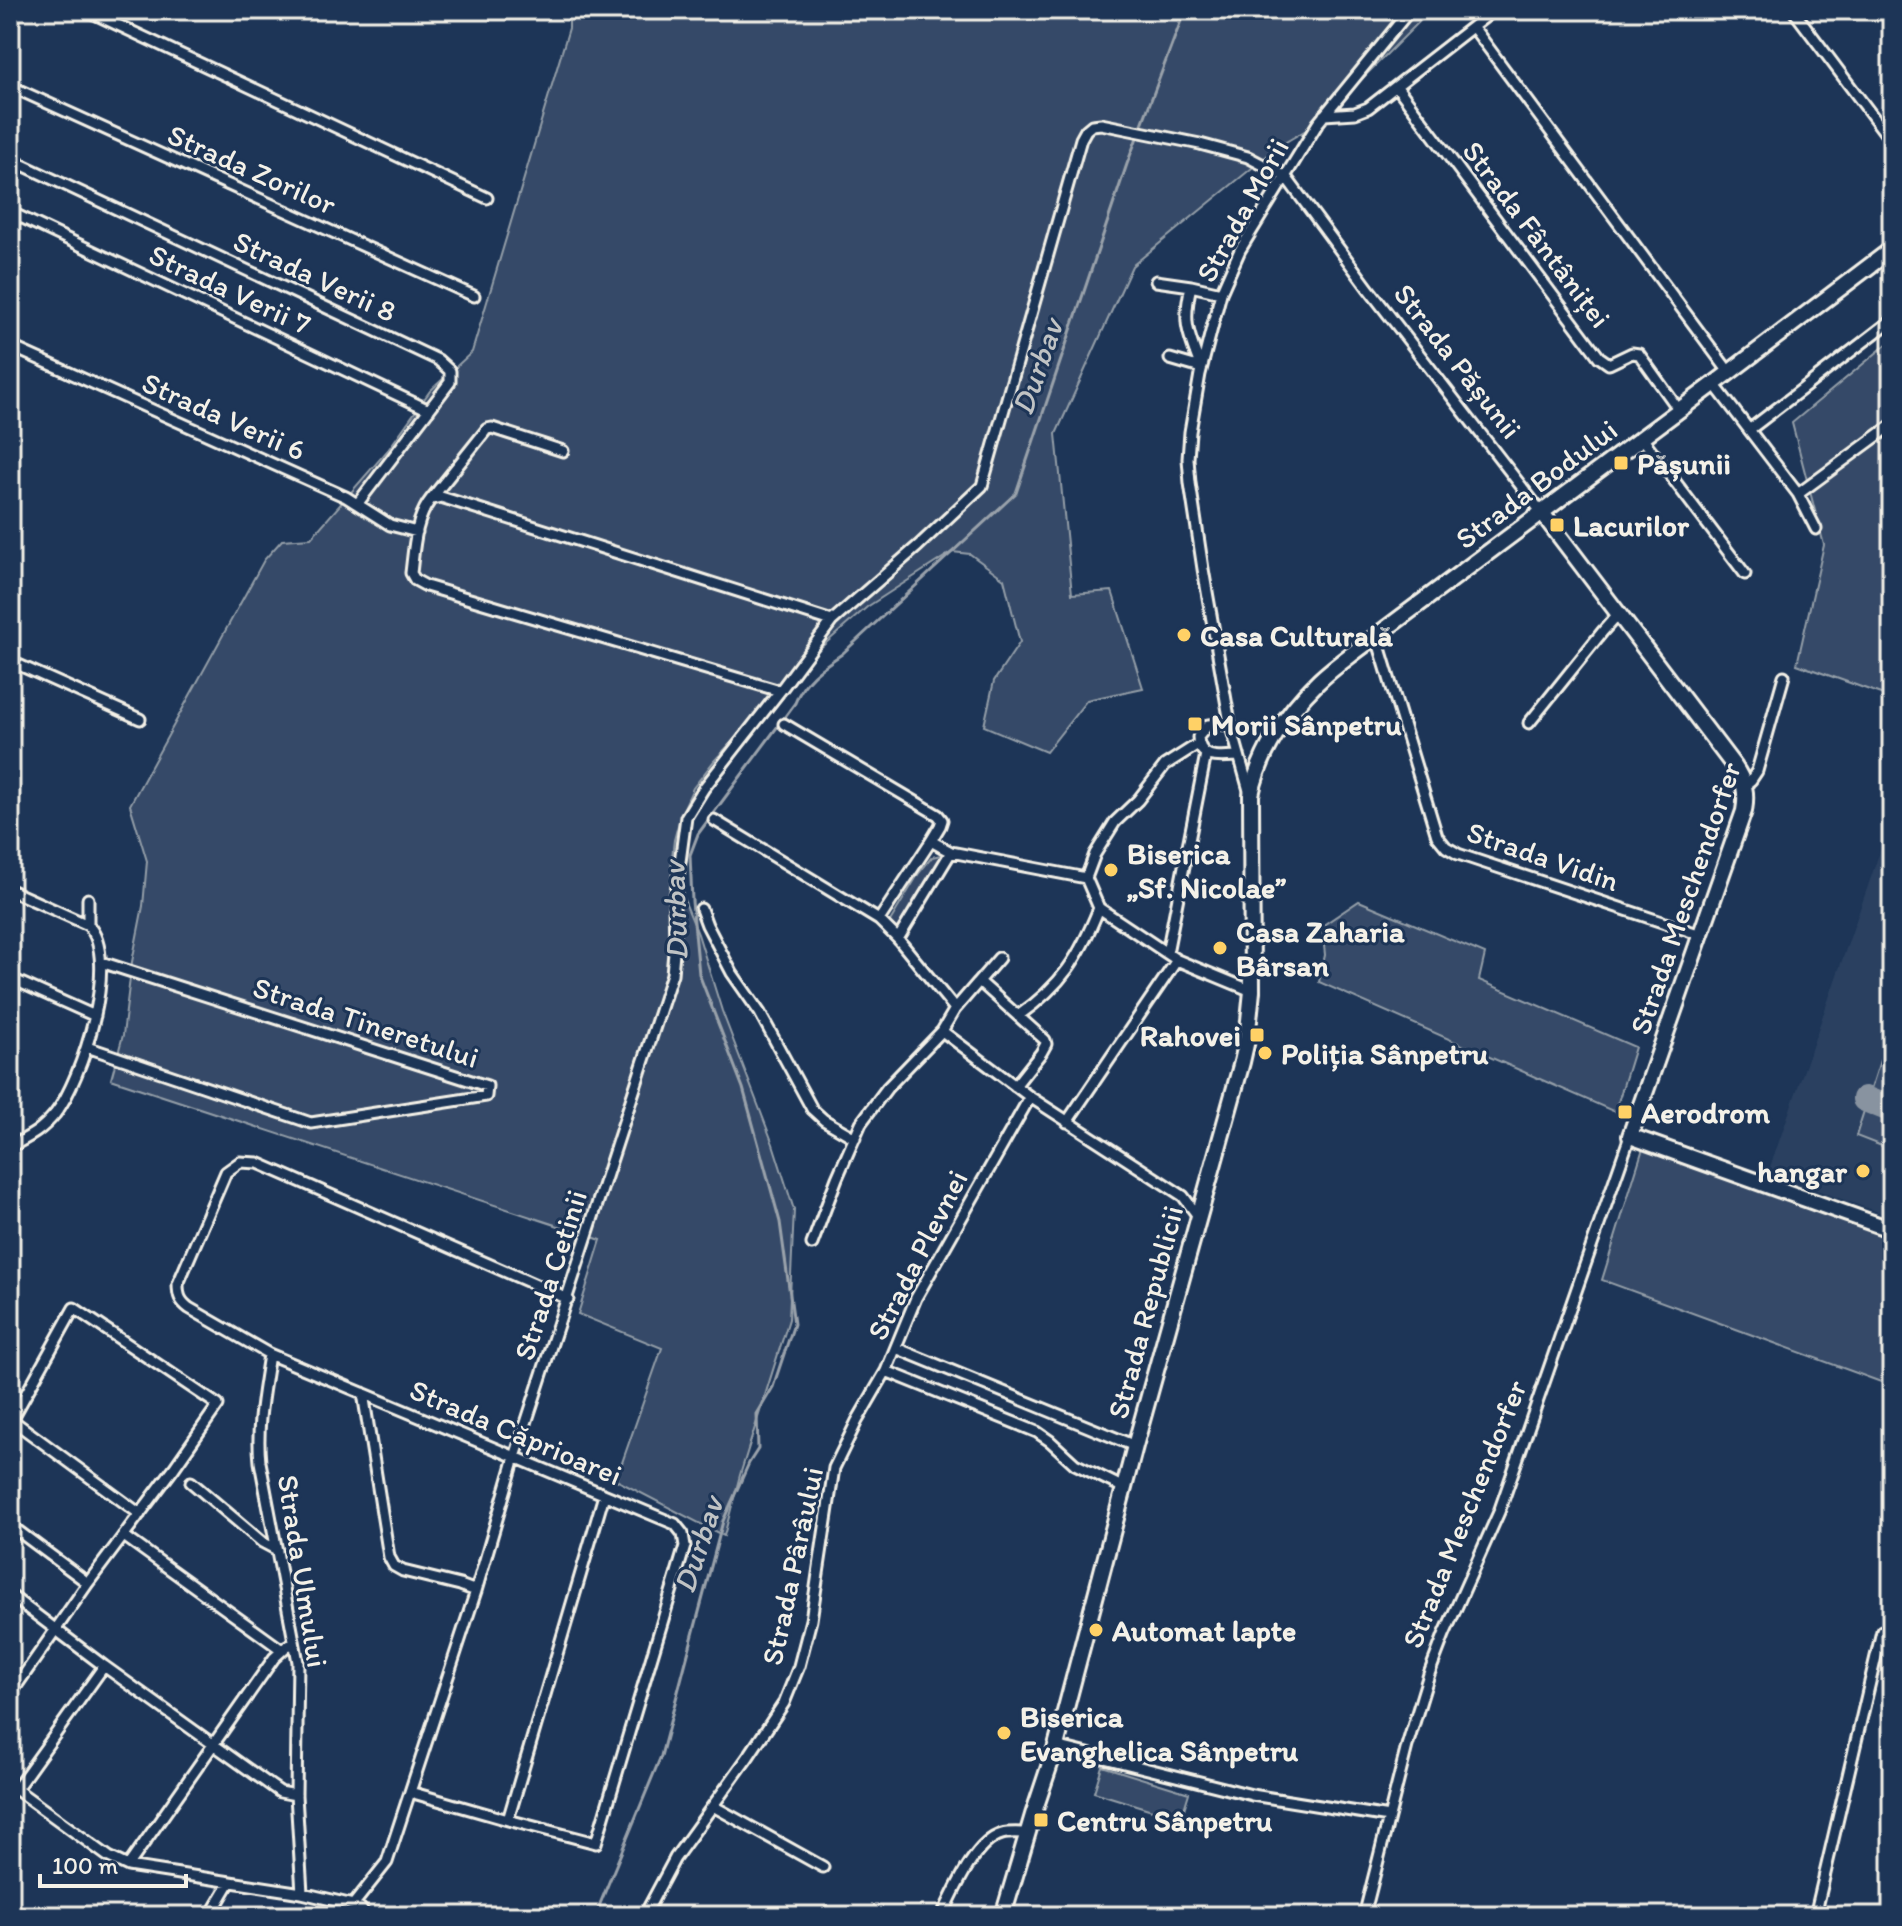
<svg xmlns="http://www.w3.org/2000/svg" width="1902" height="1926" font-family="Itim,sans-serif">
<rect width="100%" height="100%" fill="#1d3557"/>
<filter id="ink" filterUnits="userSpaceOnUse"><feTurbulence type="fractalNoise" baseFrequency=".0125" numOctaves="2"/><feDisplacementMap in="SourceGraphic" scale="16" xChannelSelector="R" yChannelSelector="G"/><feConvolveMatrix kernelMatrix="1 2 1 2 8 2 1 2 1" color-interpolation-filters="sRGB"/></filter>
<g filter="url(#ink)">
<path fill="#2a4060" d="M1892,817V1217L1768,1173Z"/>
<path fill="#354a67" stroke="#949ea8" stroke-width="2" d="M569,10H1431L1318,123L1279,146L1132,266L1056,434L1072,594L1112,591L1143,688L1087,700L1046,752L984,726L994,681L1020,642L1004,579L970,554L952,552L867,607L818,650L714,761L693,788L681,814L674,840L671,868L698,934L722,1011L773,1144L794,1210L789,1319L740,1475L724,1536L616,1480L662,1348L578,1314L601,1240L111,1079L123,1035L132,962L143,906L147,861L130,805L264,560L282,540L311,538L388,450L430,391L472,352L569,28Z
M1892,340V698L1797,664L1824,545L1792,423Z
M941,855L940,864L898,933L892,930L889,923L919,873L932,857Z
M1359,901L1485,954L1479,980L1635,1047L1615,1112L1319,982L1325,955L1322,926Z
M1892,1023V1150L1856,1136Z
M1644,1145L1892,1235V1386L1602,1280Z
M1102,1766L1189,1793L1181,1819L1094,1792Z"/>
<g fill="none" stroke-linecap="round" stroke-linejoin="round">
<path stroke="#9aa2ab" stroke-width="3" d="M595,1916L661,1756L723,1521L749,1463L758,1449L757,1414L773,1387L794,1324L780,1222L743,1088L699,974L692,901L690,855L698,834L795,703C804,679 821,668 842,654L1016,493L1127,164L1185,10"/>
<path stroke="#8893a0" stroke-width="26" d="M1865,1099L1892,1110"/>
<g stroke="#f4f1e8" stroke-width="15">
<path id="minor" d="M86,10L487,198
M1793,10L1892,142
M1473,27L1729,372
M10,86L474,296
M1397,87L1599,357L1609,364L1632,353L1639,354L1679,410
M1324,115L1355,113L1368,108L1494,10
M10,159L438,360L450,371V382L358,503
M10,212L429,410
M1156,281L1191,286L1221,293
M1191,286C1182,323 1188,333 1201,368
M10,346L346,497L390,525L417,532
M1170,359L1201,368
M1714,384L1798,494L1816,529
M1749,430L1892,320
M1642,438L1745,574
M1798,494L1892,425
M431,499L487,429L492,428L563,451
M1376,635L1437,836L1446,847L1458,854L1701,935
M10,661L140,719
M780,691L426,586L415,580L411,573C414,549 415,519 431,499L441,497L832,621
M1230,723L1208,725L1198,737C1199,761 1220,757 1238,756
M1529,723L1603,631L1619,613
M784,724L938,815L942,820L940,826L931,841L879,920
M1198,744L1165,765L1138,800L1115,822L1095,854L1086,878L1099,908L1177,960L1252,991
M1745,785L1751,780L1757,771L1784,676
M1250,794L1230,723L1203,569L1190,483L1188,459L1190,432L1200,374L1221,293L1240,250L1318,123L1410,10
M714,820L879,920L898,939L955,1009
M931,841L951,852L1086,878
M10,890L88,925
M701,909L707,925L732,973L760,1013L812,1109L824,1120L855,1138
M898,939L951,852
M1167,953L1206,754
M10,978L95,1016
M980,982L1045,1040L1046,1044L1041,1053L1015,1086
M1018,1016C1062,985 1079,958 1099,908
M942,1031L1030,1097L1183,1196L1198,1216
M87,1047L311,1123L486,1096L487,1086L101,962
M1067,1122L1177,960
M10,1147C30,1136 40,1132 55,1114C82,1080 121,959 88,925V899
M812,1244L837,1178L861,1123L887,1088L942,1031L955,1009L999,958
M896,1348L1135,1446
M269,1354C264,1390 256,1425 260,1462L298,1662L296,1795L302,1893
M886,1371L1037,1432L1050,1441L1075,1464L1124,1488
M363,1393L389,1557L394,1566L403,1571L460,1585L476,1591
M12,1420L140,1514
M10,1423L74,1308L218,1405L174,1468L88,1583L10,1695
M191,1482L262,1542L277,1550
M10,1525L88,1583
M124,1536L282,1650
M10,1595L104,1666L270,1785L280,1792L296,1795
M1056,1746L1252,1795L1389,1817
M10,1785L109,1857L128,1866L302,1893L353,1905L360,1908L366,1916
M16,1789L104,1666
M410,1792L508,1820L596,1843L685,1546L683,1534L675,1524L269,1354L189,1308C180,1301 178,1296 178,1284L226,1172L240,1162L258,1163L568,1299
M713,1806L823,1867
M508,1820L604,1495
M128,1866L274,1658L287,1646L294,1644
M353,1905L387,1862L476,1591L515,1457L672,974L675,941L674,907L686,817L704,788L780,691L832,621L918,546L982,486L1081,139L1086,130L1092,125L1101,124L1200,144L1248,157L1286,177L1368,288L1542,513
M210,1916L230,1882
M644,1916L675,1858L748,1757L784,1703L799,1666L811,1620L834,1468L857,1421L886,1371L916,1298L1030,1097
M942,1916C954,1892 974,1842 1002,1834C1009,1832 1019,1833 1027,1833
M1364,1916L1407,1746L1429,1674L1444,1635L1499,1512L1630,1136
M1815,1916L1882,1631"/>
</g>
<g stroke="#f4f1e8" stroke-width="20">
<path id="secondary" d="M1542,513L1734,766C1745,782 1747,793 1744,811L1630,1136L1892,1230
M1003,1916L1033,1815L1056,1746L1135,1446L1242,1062L1247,1040L1252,991L1251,795C1259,754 1286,713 1317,683C1329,671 1343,661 1356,651L1714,384L1892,249"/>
</g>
<use href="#minor" stroke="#1d3557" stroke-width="9"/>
<use href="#secondary" stroke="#1d3557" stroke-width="14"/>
</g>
</g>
<g fill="#ffd166" stroke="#1d3557" stroke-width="3">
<rect x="1613" y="455" width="16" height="16" rx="4"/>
<rect x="1549" y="517" width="16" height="16" rx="4"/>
<circle cx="1184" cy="635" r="8"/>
<rect x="1187" y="716" width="16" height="16" rx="4"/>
<circle cx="1111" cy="870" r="8"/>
<circle cx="1220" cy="948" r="8"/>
<rect x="1249" y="1027" width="16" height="16" rx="4"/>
<circle cx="1265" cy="1053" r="8"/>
<rect x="1617" y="1104" width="16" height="16" rx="4"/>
<circle cx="1863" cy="1171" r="8"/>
<circle cx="1096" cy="1630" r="8"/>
<circle cx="1004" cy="1733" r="8"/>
<rect x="1033" y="1812" width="16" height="16" rx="4"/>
</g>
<g text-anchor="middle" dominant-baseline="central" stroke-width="6" stroke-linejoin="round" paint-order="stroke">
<g font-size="30" fill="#f4f1e8" stroke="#1d3557">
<text transform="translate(252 169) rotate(24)">Strada Zorilor</text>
<text transform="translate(1242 210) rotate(-61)">Strada Morii</text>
<text transform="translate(1537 234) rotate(53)">Strada Fântâniței</text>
<text transform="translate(315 276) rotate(25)">Strada Verii 8</text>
<text transform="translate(230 289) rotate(25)">Strada Verii 7</text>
<text transform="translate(1458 361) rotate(52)">Strada Pășunii</text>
<text transform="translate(224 416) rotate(24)">Strada Verii 6</text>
<text transform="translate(1536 484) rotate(-37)">Strada Bodului</text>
<text transform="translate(1543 856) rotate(19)">Strada Vidin</text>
<text transform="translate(1685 898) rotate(-71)">Strada Meschendorfer</text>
<text transform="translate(366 1022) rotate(18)">Strada Tineretului</text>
<text transform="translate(917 1255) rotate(-63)">Strada Plevnei</text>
<text transform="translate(550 1275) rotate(-72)">Strada Cetinii</text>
<text transform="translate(1145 1312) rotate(-75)">Strada Republicii</text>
<text transform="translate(516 1432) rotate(23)">Strada Căprioarei</text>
<text transform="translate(1464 1514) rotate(-68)">Strada Meschendorfer</text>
<text transform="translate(792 1566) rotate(-78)">Strada Pârâului</text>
<text transform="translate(303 1571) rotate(81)">Strada Ulmului</text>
</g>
<g font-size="30" font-weight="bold" fill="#f4f1e8" stroke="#1d3557" text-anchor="start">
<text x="1637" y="463">Pășunii</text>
<text x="1573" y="525">Lacurilor</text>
<text x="1200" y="635">Casa Culturală</text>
<text x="1211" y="724">Morii Sânpetru</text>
<text x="1127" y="853">Biserica<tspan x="1127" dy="34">„Sf. Nicolae”</tspan></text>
<text x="1236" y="931">Casa Zaharia<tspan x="1236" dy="34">Bârsan</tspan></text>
<text x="1241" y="1035" text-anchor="end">Rahovei</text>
<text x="1281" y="1053">Poliția Sânpetru</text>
<text x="1641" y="1112">Aerodrom</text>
<text x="1847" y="1171" text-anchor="end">hangar</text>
<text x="1112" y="1630">Automat lapte</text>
<text x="1020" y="1716">Biserica<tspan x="1020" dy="34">Evanghelica Sânpetru</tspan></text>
<text x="1057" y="1820">Centru Sânpetru</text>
</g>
<g font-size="32" font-style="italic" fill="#c0c3c4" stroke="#1d3557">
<text transform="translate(1037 367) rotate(-71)">Durbav</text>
<text transform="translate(675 911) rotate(-92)">Durbav</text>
<text transform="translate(698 1545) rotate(-72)">Durbav</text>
</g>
</g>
<rect width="1902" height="1926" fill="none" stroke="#1d3557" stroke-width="40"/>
<rect x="20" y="20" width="1862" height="1886" fill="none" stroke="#f4f1e8" stroke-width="3" filter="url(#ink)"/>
<path d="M40 1874v12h146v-12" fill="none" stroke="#f4f1e8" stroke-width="4"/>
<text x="52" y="1874" font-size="24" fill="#f4f1e8" stroke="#1d3557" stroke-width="6" paint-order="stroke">100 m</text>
</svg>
